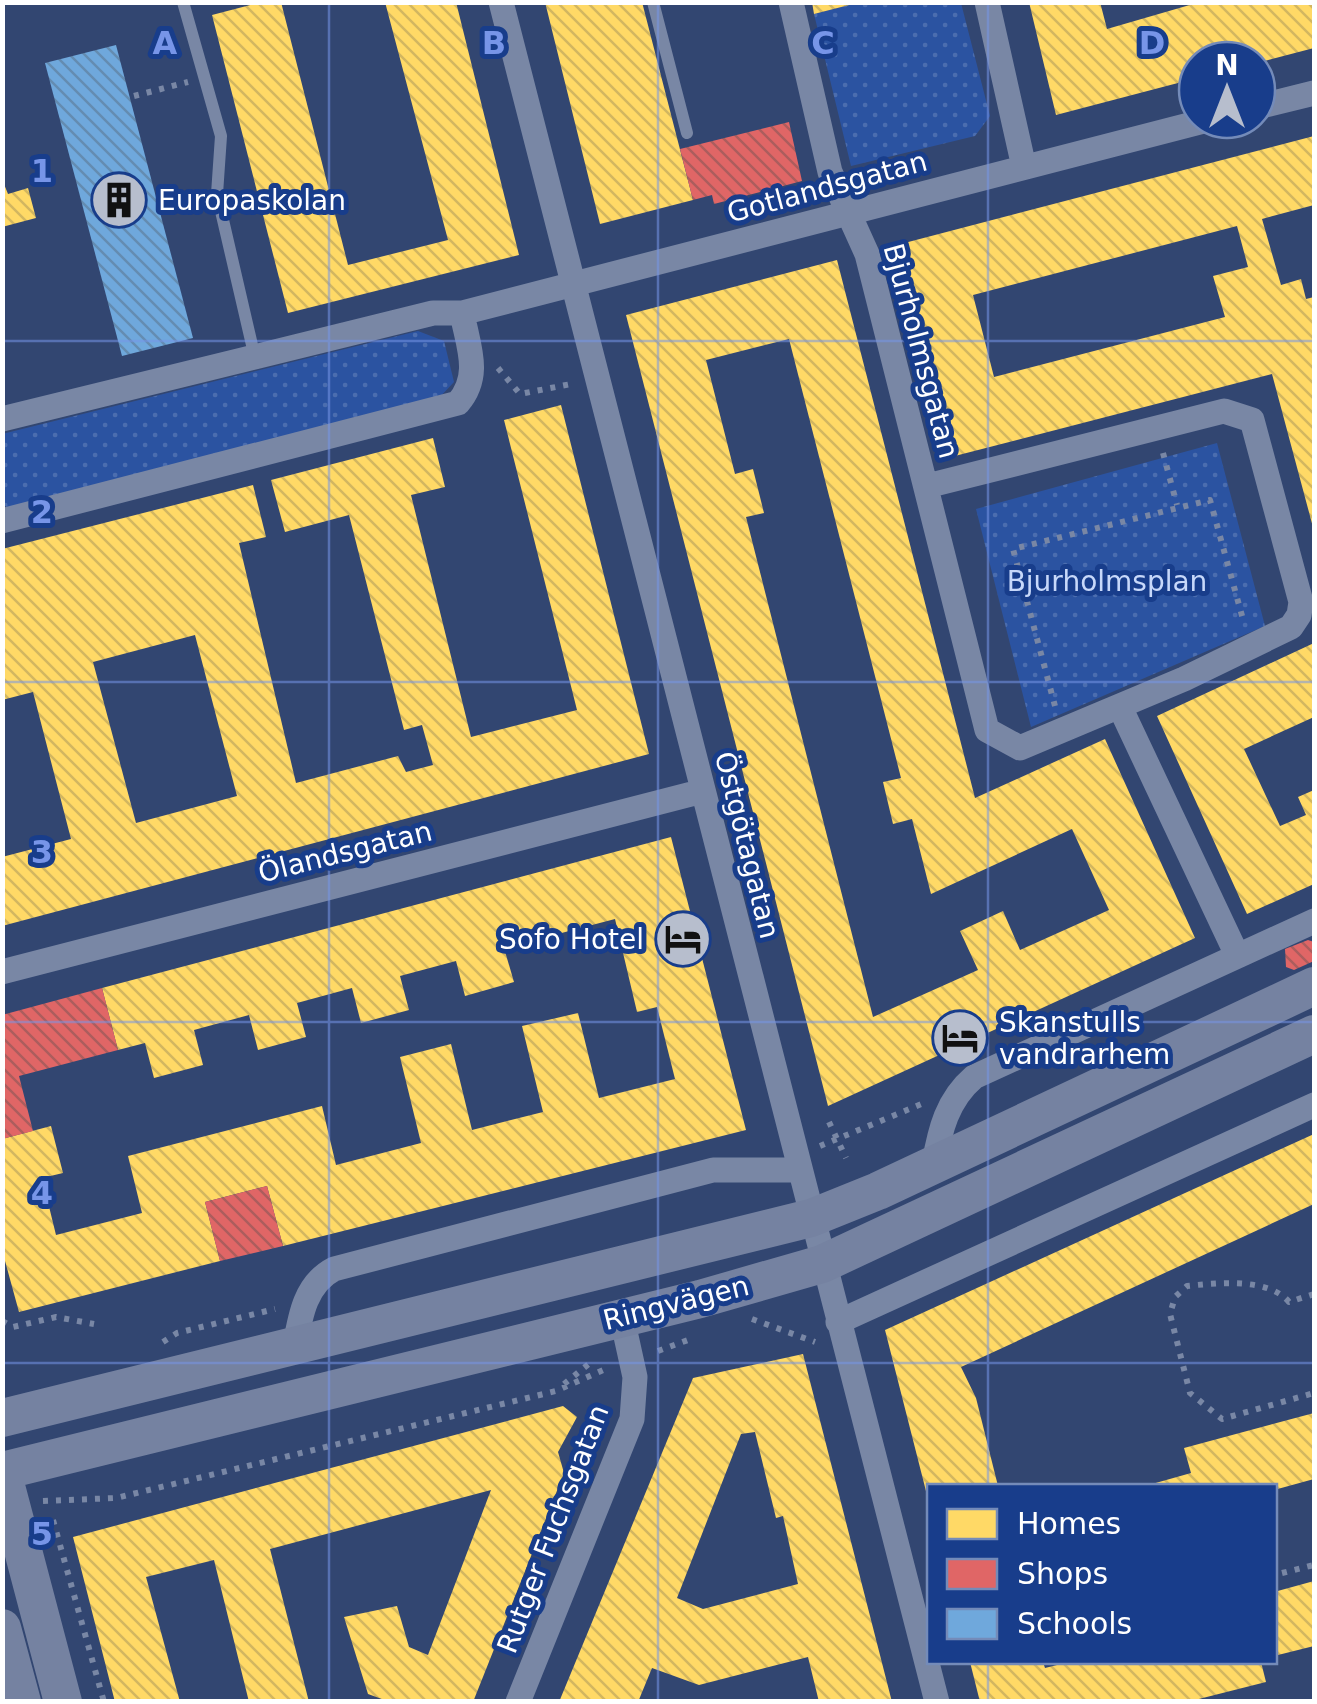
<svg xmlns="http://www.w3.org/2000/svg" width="1317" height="1704" font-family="'DejaVu Sans',sans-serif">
<defs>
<pattern id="park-dots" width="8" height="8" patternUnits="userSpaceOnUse" patternTransform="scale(2.5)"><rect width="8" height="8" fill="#2b53a1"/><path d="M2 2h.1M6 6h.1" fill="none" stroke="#4b6daf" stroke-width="1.8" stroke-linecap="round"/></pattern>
<pattern id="homes-back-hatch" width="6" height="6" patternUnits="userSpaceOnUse" patternTransform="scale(2.5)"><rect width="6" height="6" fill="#ffd966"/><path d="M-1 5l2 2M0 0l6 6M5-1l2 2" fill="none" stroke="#d2b660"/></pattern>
<pattern id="shops-back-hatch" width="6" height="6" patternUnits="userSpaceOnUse" patternTransform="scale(2.5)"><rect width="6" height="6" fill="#e06666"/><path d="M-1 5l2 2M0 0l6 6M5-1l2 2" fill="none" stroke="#ac5d5d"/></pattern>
<pattern id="schools-back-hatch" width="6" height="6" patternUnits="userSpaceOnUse" patternTransform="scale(2.5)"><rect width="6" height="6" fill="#6fa8dc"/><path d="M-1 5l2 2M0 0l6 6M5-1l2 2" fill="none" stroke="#648cb1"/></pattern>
</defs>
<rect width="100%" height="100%" fill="#324671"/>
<path fill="url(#park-dots)" d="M857,3H961L990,116L975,136L851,166L814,14Z
M418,331L444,341L454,382L437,400L11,509L3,505L2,434Z
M1217,443L1265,626L1031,727L976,509Z"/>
<path fill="url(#homes-back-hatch)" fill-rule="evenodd" d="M262,2H281L348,265L448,240L385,2H456L519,255L288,313L212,15Z
M545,2H642L693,200L600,224Z
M812,2H853V4L814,14Z
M1029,2H1100L1107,29L1200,2H1314V48L1257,63L1197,60V78L1056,115Z
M1314,136V205L1262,219L1281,285L1301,279L1306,299L1314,297V531L1272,374L947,458L893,246ZM1237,226L1248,267L1213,276L1225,317L994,377L973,295Z
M2,179L8,194L28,188L36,218L2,227Z
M837,260L975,798L1105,739L1195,938L828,1106L626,315ZM789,339L901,778L883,782L893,824L912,819L931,894L1072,829L1109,910L1020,950L1003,911L960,931L978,970L873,1017L746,517L764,513L753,469L735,474L706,360Z
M561,405L649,754L2,926V857L71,839L33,692L2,700V549L253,485L266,537L239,543L296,783L398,756L406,772L433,765L422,725L404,730L349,515L285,532L271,480L433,438L445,487L411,495L471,737L577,710L504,420ZM195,635L237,796L136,823L93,662Z
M1314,643V717L1244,749L1280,826L1306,815L1298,797L1314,790V884L1247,914L1157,716Z
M671,837L746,1130L283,1246L267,1186L205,1202L220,1261L19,1312L2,1250V1139L51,1126L63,1173L42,1178L56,1235L142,1213L128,1156L322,1106L336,1165L421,1143L400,1057L451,1044L472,1130L543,1112L522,1026L578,1013L599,1098L675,1079L657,1007L637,1012L615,919L504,948L514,982L465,996L456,961L400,976L409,1010L361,1023L352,988L297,1003L306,1037L258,1050L249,1015L194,1030L203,1065L154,1078L145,1043L118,1050L102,988Z
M1314,1134V1204L961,1367L976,1398L998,1486H929L928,1499L885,1330Z
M803,1354L892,1702H819L808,1657L699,1685L652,1668L638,1702H559L693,1378ZM755,1432L776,1518L783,1516L798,1584L703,1609L677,1598L741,1434Z
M563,1406L577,1417L558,1452L564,1473L473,1702H390L368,1694L344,1617L397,1606L409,1647L428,1655L491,1490L270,1549L309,1702H249L214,1560L146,1577L180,1702H115L73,1537Z
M1314,1413V1479L1274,1490L1145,1486L1191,1473L1184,1448Z
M1314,1581V1646L1274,1656V1592Z
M970,1662H1043L1045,1668L1069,1662H1261L1266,1682L1187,1702H980Z"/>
<path fill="url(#shops-back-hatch)" d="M789,122L802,181L714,204L712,195L693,200L680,149Z
M1308,940L1314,942V961L1294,970L1286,967L1285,949Z
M102,988L118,1050L19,1076L33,1131L2,1139V1015Z
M267,1186L283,1246L220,1261L205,1202Z"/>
<path fill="url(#schools-back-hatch)" d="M116,45L193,338L122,356L45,63Z"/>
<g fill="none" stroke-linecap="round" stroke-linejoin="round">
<path stroke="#7987a5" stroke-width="6" stroke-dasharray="5 8" stroke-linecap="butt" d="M134,96L188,82
M498,368L520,394L571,384
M1163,453L1177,505
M1055,706L1013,549L1210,500L1244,623
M829,1122L846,1158
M820,1146L924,1103
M1314,1294L1289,1302C1268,1277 1216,1283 1187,1286L1175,1297L1170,1314L1190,1393L1222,1419L1314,1393
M752,1319L815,1342
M2,1321L13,1327L56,1317L94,1324
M163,1342L177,1333L275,1309
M658,1351L688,1340
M564,1384L590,1363
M43,1501L116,1498L556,1391L608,1368
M53,1520L104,1702
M1282,1573L1314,1565"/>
<path stroke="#7987a5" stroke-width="12" d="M183,2L221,136L217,194L255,358
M653,2L687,133"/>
<path stroke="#7987a5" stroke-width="25" d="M501,2L937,1702
M791,2L830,172L867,254L987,730L1020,748L1184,679L1291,627L1299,615L1301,602L1252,420L1224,411L927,486
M987,2L1024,167
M1257,107L1314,93
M462,313L1208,120
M2,419L433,313H462C468,346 482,375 458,403L2,521
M1120,707L1237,955
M2,972L703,791
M934,1164C940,1130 947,1100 974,1077L1314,921
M838,1322L1314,1105
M295,1346C300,1317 305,1284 334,1269L713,1170H798
M518,1702L632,1419L635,1377L622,1318"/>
<path stroke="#7582a1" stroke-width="38" d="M2,1418L811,1218L878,1191L1314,986
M2,1471L700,1299L822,1264L1314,1034
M2,1471L63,1702
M2,1628L22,1702"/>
</g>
<path fill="none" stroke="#7795e8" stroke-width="2.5" stroke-opacity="0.55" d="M329,2V1702M658,2V1702M988,2V1486M2,341H1314M2,682H1314M2,1022H1314M2,1363H1314M988,1662V1702"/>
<defs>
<g id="building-disc" transform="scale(2.875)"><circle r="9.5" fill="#b7becd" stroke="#183d8b"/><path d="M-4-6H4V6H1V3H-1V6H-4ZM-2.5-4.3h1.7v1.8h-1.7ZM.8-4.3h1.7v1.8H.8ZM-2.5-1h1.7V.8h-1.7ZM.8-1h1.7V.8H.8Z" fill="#111"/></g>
<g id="hotel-disc" transform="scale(2.875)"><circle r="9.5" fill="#b7becd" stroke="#183d8b"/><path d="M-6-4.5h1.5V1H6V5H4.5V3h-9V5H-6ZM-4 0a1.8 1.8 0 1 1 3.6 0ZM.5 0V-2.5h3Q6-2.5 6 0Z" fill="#111"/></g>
</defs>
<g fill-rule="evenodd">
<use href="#building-disc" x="119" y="200"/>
<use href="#hotel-disc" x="683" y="939"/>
<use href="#hotel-disc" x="960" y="1038"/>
</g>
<g text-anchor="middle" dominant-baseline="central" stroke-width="10" stroke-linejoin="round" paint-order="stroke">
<g font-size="28" fill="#fff" stroke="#183d8b">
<text transform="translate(827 187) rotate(-15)">Gotlandsgatan</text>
<text transform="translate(921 351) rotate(75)">Bjurholmsgatan</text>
<text transform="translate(747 845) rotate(76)">Östgötagatan</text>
<text transform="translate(345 852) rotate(-14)">Ölandsgatan</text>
<text transform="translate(676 1303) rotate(-14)">Ringvägen</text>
<text transform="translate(553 1529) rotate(-69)">Rutger Fuchsgatan</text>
</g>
<g font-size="28" fill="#fff" stroke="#183d8b" text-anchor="start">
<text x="158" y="200">Europaskolan</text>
<text x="644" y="939" text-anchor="end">Sofo Hotel</text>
<text x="999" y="1022">Skanstulls<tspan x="999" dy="32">vandrarhem</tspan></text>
</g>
<g font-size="28" fill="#c7d8fa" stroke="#183d8b">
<text x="1107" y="581">Bjurholmsplan</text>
</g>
</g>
<g font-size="32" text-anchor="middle" font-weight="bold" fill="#7795e8" stroke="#183d8b" stroke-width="10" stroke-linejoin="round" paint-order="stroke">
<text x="165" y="54">A</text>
<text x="494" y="54">B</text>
<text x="823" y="54">C</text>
<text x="1152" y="54">D</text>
<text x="42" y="182">1</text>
<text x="42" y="523">2</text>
<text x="42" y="863">3</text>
<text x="42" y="1204">4</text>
<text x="42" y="1545">5</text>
</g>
<rect width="1317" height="1704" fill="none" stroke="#ffffff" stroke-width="10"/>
<rect x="927" y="1484" width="350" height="180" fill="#183d8b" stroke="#748bb9" stroke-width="2.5"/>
<rect x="947" y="1509" width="50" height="30" fill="#ffd966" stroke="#748bb9" stroke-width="2.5"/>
<text x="1017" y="1534" font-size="30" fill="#ffffff">Homes</text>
<rect x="947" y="1559" width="50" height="30" fill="#e06666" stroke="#748bb9" stroke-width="2.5"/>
<text x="1017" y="1584" font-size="30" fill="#ffffff">Shops</text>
<rect x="947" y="1609" width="50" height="30" fill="#6fa8dc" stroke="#748bb9" stroke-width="2.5"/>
<text x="1017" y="1634" font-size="30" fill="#ffffff">Schools</text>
<g transform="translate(1227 90)"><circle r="48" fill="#183d8b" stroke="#748bb9" stroke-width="2.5"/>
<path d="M0-8L18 38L0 25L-18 38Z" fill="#b7becd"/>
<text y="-15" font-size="28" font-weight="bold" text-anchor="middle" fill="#ffffff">N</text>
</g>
</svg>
